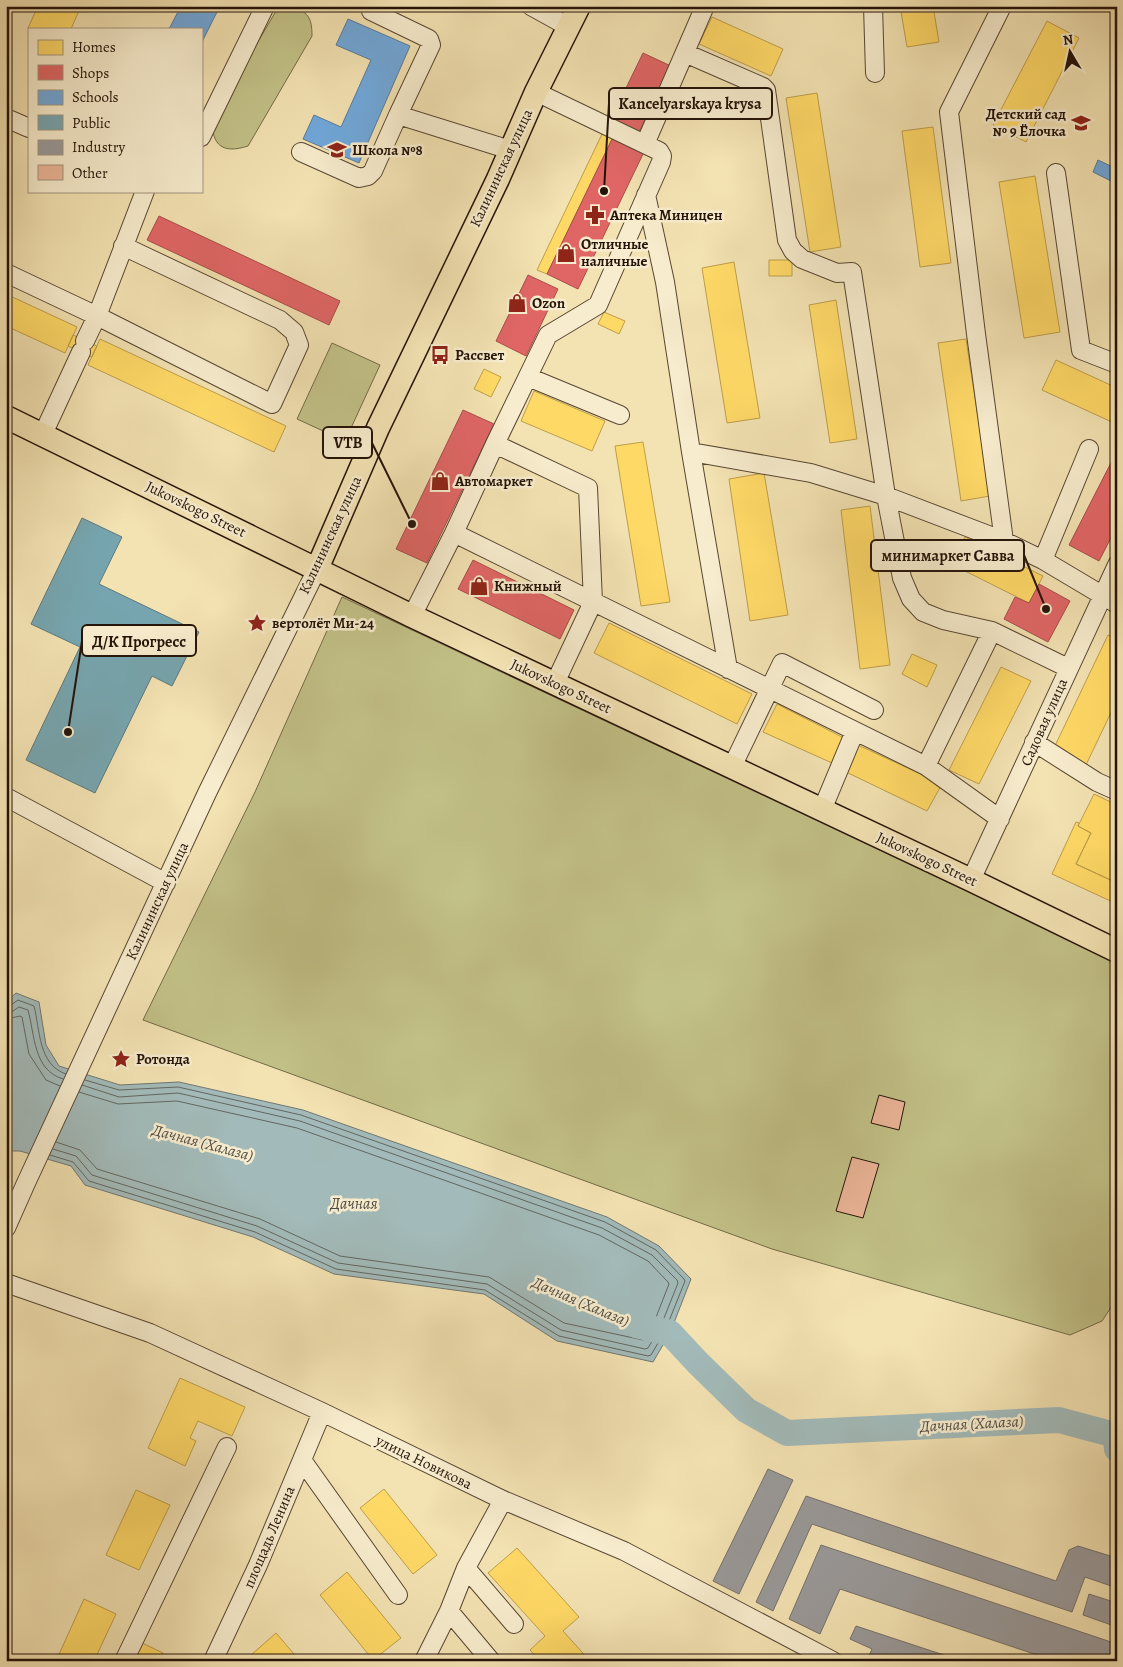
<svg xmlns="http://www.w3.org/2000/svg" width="1123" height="1667" font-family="Alegreya,serif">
<rect width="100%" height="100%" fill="#f3e2b2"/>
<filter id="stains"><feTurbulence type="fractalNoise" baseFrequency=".004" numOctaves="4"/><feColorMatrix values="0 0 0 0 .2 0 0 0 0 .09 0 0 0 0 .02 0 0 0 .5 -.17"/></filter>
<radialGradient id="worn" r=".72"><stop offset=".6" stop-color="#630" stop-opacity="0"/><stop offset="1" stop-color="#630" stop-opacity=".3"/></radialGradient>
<path fill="#c2c187" stroke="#736a48" d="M290,6C308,12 312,17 312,36L248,146C223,154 212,146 212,120L276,11Z
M332,343L380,365L345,441L297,419Z
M342,597L1117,962V1298L1102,1321L1070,1335L772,1249L143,1020L255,792Z"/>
<path fill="#a2bab9" stroke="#707772" d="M16,993L39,1002L46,1045L59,1066L120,1085L179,1082L303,1110L607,1217L659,1246L691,1279L670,1333L653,1362L557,1341L484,1294L334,1274L253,1237L85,1185L71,1166L20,1151H6V1002Z"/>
<path fill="#ffd966" stroke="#bd9e4a" d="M38,6H81L71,29H30L28,28Z
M900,6H933L939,42L907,47Z
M712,17L783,49L771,76L699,44Z
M1047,21L1079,38L1026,142L993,125Z
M817,93L841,247L810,252L786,98Z
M933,127L951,263L920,267L902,131Z
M603,132L613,137L547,274L537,270Z
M1035,176L1060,332L1024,338L999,182Z
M769,260H792V276H769Z
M734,262L760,418L727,423L702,268Z
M6,294L77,327L65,353L6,326Z
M836,300L857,439L830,443L809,305Z
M604,312L625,321L619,334L598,324Z
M73,335L97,346L92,357L68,346Z
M100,339L286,426L274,452L88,365Z
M966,339L990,496L961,501L938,343Z
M1056,360L1117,388V418L1114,423L1042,390Z
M484,369L501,377L491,397L474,389Z
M534,391L605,421L592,451L521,421Z
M643,442L670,602L641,606L615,446Z
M764,473L788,615L750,621L729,479Z
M870,506L890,665L860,669L841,510Z
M965,537L1043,576L1029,603L951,564Z
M609,623L752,694L737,724L594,653Z
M1108,635L1117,639V700L1085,767L1052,752Z
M912,654L937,665L927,687L902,674Z
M1001,667L1031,681L979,784L949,770Z
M777,704L846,739L832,763L763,732Z
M858,745L942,784L927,811L844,771Z
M1094,794L1117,805V883L1076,864L1091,833L1078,826Z
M1076,822L1079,823L1078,826L1091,833L1076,864L1117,883V904L1052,874Z
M180,1378L245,1407L232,1436L198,1421L190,1438L196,1441L185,1466L148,1448Z
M384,1489L437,1555L413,1574L360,1508Z
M136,1490L170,1505L139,1570L106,1555Z
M517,1548L579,1617L563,1631L590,1661H540L530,1650L545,1636L488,1573Z
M347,1572L401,1638L373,1660L320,1595Z
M84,1599L116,1614L94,1661H56Z
M276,1633L300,1661H256L251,1655Z
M142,1643L163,1653L159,1661H133Z"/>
<path fill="#e06666" stroke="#a84d4a" d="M643,53L671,66L638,134L610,121Z
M613,137L644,152L578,289L547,274Z
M159,216L340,301L329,325L147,240Z
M528,275L558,289L526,356L496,341Z
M463,410L494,424L427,563L396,549Z
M1117,451V526L1099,561L1069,545Z
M473,560L574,610L560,639L458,589Z
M1039,584L1070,601L1048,642L1004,619L1015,597L1029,603Z"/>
<path fill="#6fa8dc" stroke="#587b9c" d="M181,6H220L201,44V29H169Z
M348,19L410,46L359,163L303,139L314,115L341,127L371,60L336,45Z
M1098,160L1117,169V184L1093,172Z"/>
<path fill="#76a5af" stroke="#5d797d" d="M82,518L122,537L99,584L199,632L172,686L152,676L95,793L26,760L80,647L31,624Z"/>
<path fill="#999" stroke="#76716e" d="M768,1469L793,1480L739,1594L713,1581Z
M806,1496L1056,1581L1069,1550L1078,1546L1117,1558V1588L1085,1577L1072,1612L812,1524L773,1611L756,1602Z
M821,1545L1117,1644V1661H1055L840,1589L820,1634L789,1619Z
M1089,1594L1117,1603V1627L1083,1615Z
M856,1626L962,1661H874L868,1658L872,1649L850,1639Z"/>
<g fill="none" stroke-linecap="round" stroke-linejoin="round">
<path stroke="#636660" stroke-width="1" d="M6,1006L11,1005L18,1000L34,1006C40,1029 38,1065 66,1074
M6,1012L13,1011L19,1007L28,1010C35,1035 33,1070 63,1079
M6,1019L20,1016L22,1017L29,1054L46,1080L60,1086
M56,1142L80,1150L97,1169L260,1219L340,1256L489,1277L564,1323L643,1340L653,1325L669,1284L668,1282L648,1261L599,1235L297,1128L177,1101L118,1104L79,1092
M53,1149L76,1156L92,1175L257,1226L338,1263L487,1284L561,1330L645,1349L648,1348L660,1328L678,1283L677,1280L652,1255L602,1228L300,1121L178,1093L119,1097L82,1085
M50,1155L73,1162L89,1181L255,1232L336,1269L485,1290L559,1336L648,1356L651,1355L665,1331L685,1281L684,1279L656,1250L605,1222L301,1115L178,1087L119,1090L85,1080"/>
<path stroke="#a2bab9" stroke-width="26" d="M636,1325L670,1333L697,1362L746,1410L787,1433L1059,1420L1115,1435L1117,1449"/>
</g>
<path fill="#ecb699" stroke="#241308" d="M879,1095L905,1102L899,1130L871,1123Z
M852,1157L879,1164L863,1218L836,1211Z"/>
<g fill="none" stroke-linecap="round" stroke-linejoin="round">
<g stroke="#584732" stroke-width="20">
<path id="minor" d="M531,6L569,27
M873,6L875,73
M1002,6L949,112L976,334L1004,541
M371,11L429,39L431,45L398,115L510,150
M685,53L763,87L766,90L787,240L793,251L802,259L837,273L852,272L886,496L902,578L911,599L923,612L943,620L992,631L1068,668
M6,118L29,128
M201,137L265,6
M645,144L705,6
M301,152L359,178L368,176L373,171L398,115
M1056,173L1081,350L1117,364
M646,195L665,282L691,452L728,669
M6,273L97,316L272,404L299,345L294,332L280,320L123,246
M85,341L97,316L145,191
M528,377L620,415
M43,434L81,352
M495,444L588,488L593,602L555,683
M691,452L811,473L886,496L1004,541L1043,560L1117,604
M454,533L926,766L1000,819
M1043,560L1089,449
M412,616L454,533L495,444L548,335L598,305L661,162L662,156L659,151L536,92
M1034,742L1097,782L1117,791
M926,766L992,631
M732,767L782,663L874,710
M6,797L166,883
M822,810L855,731
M971,880L1117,565
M6,1228L26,1183L207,793L317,569
M6,1283L150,1333L322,1412L503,1500L624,1551L833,1661
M302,1460L398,1595
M466,1568L514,1624
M449,1611L491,1661
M124,1661L227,1447
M213,1661L258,1565L322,1412
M424,1661L449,1611L466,1568L503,1500"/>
</g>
<g stroke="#241308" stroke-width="25">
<path id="major" d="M6,417L412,616L971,880L1117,951
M317,569L378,428L498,179L536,92L579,6"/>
</g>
<use href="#minor" stroke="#f7eccd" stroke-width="18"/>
<use href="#major" stroke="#f3e2b2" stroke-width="22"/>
</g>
<defs>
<g id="school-bare" transform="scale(1.5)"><path d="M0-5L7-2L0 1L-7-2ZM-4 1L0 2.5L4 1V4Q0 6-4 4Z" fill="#8f2418" stroke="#f7eccd" stroke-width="2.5" paint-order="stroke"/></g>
<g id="pharmacy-bare" transform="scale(1.5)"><path d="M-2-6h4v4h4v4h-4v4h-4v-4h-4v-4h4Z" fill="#8f2418" stroke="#f7eccd" stroke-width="2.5" paint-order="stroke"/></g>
<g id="shop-bare" transform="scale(1.5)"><path d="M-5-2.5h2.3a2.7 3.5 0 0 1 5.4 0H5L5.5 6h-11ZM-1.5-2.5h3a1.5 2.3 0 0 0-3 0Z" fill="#8f2418" stroke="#f7eccd" stroke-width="2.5" paint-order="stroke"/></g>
<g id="bus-bare" transform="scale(1.5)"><path d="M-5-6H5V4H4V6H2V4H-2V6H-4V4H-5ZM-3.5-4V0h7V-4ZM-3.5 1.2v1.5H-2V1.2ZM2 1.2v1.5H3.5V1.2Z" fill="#8f2418" stroke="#f7eccd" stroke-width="2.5" paint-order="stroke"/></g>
<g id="sight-bare" transform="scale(1.5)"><path d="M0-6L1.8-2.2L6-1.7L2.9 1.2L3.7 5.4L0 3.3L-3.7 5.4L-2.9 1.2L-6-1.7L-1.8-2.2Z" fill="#8f2418" stroke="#f7eccd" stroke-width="2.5" paint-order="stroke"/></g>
</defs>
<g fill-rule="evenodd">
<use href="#school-bare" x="1081" y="123"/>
<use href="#school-bare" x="337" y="150"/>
<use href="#pharmacy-bare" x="595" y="215"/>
<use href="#shop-bare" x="566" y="253"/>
<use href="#shop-bare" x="517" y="303"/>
<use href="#bus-bare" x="440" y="355"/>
<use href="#shop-bare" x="440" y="481"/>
<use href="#shop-bare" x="479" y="586"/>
<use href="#sight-bare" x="257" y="623"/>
<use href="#sight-bare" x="121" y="1059"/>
</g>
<g text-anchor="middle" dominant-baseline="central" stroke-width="5" stroke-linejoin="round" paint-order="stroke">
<g font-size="15" font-weight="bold" fill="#241308" stroke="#f7eccd" text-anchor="start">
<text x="1066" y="114" text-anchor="end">Детский сад<tspan x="1066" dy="17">№ 9 Ёлочка</tspan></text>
<text x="352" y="150">Школа №8</text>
<text x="610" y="215">Аптека Миницен</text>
<text x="581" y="244">Отличные<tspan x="581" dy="17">наличные</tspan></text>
<text x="532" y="303">Ozon</text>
<text x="455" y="355">Рассвет</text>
<text x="455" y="481">Автомаркет</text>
<text x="494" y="586">Книжный</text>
<text x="272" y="623">вертолёт Ми-24</text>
<text x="136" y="1059">Ротонда</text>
</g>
<g font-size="15" fill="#241308" stroke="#f7eccd">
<text transform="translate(501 168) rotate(-65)">Калининская улица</text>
<text transform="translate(196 509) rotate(26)">Jukovskogo Street</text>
<text transform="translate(330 535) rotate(-65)">Калининская улица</text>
<text transform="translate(561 686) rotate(25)">Jukovskogo Street</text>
<text transform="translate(1044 722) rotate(-66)">Садовая улица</text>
<text transform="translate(927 859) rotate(25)">Jukovskogo Street</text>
<text transform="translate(157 901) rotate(-65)">Калининская улица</text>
<text transform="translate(424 1462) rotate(26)">улица Новикова</text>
<text transform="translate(269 1537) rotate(-67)">площадь Ленина</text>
</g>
<g font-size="16" font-style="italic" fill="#504d46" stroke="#f7eccd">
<text transform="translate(203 1143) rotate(15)">Дачная (Халаза)</text>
<text x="354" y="1204">Дачная</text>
<text transform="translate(581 1302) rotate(23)">Дачная (Халаза)</text>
<text transform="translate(972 1424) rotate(-3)">Дачная (Халаза)</text>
</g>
</g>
<path fill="none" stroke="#241308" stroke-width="2" d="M604 191L609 103M412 524L372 443M1046 609L1024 555M68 732L82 641"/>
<g fill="#241308" stroke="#f7eccd" stroke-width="2">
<circle cx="604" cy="191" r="5"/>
<circle cx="412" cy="524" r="5"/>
<circle cx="1046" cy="609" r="5"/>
<circle cx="68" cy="732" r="5"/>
</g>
<g fill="#f7eccd" stroke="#241308" stroke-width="2">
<rect x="609" y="88" width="163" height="31" rx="5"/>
<rect x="323" y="427" width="49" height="31" rx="5"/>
<rect x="871" y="540" width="153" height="31" rx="5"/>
<rect x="82" y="625" width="114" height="31" rx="5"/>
</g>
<g font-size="16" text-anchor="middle" font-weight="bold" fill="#241308">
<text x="690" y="109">Kancelyarskaya krysa</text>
<text x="348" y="448">VTB</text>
<text x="948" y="561">минимаркет Савва</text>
<text x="139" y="647">Д/К Прогресс</text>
</g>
<rect width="1123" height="1667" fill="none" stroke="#f3e2b2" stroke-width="25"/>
<rect x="8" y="8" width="1108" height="1652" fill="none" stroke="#241308" stroke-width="2.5"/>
<rect x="12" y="12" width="1098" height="1642" fill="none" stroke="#241308"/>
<rect x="28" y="28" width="175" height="165" fill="#f7eccd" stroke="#a3957e"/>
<rect x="38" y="40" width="25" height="15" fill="#ffd966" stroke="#a3957e"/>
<text x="72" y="52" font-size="15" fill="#241308">Homes</text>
<rect x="38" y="65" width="25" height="15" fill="#e06666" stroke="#a3957e"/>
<text x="72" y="78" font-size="15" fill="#241308">Shops</text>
<rect x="38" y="90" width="25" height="15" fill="#6fa8dc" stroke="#a3957e"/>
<text x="72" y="102" font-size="15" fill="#241308">Schools</text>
<rect x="38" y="115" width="25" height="15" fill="#76a5af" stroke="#a3957e"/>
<text x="72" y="128" font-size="15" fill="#241308">Public</text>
<rect x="38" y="140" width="25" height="15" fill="#999999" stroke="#a3957e"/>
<text x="72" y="152" font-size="15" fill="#241308">Industry</text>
<rect x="38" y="165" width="25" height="15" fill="#ecb699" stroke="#a3957e"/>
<text x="72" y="178" font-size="15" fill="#241308">Other</text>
<g transform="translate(1070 52) rotate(351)" stroke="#f7eccd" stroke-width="4" paint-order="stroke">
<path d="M0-4L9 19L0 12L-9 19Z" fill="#241308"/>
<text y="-8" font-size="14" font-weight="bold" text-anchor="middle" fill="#241308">N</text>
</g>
<rect width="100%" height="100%" filter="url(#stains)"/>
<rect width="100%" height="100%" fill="url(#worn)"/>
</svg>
